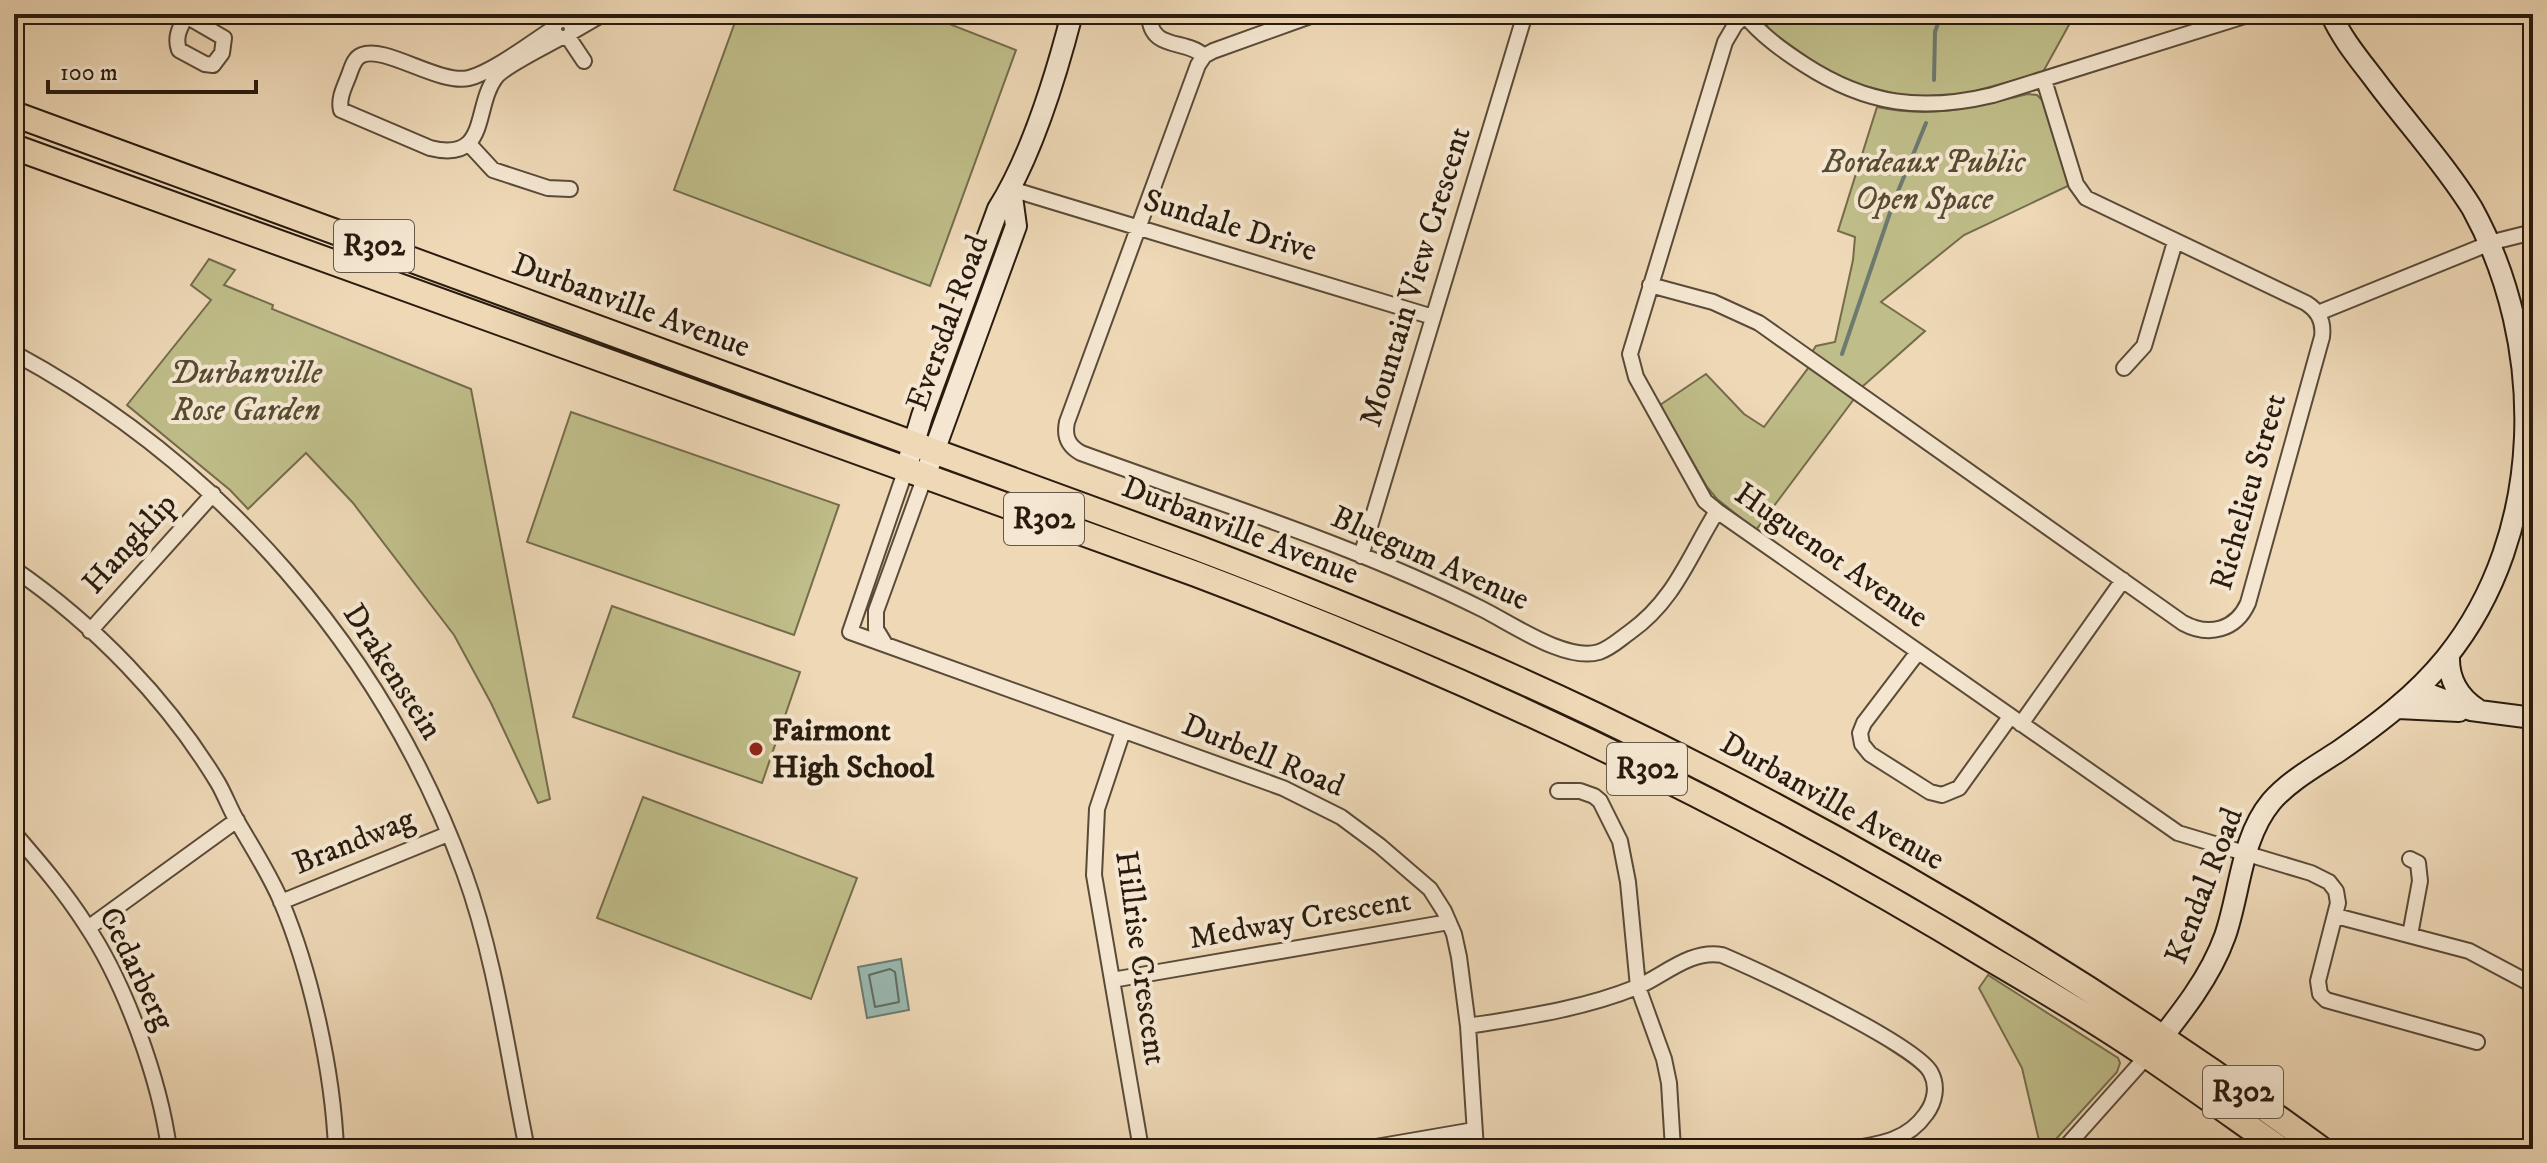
<svg xmlns="http://www.w3.org/2000/svg" width="2547" height="1163" font-family="'IM FELL DW Pica',serif">
<rect width="100%" height="100%" fill="#eed8b6"/>
<filter id="stains"><feTurbulence type="fractalNoise" baseFrequency=".0025" numOctaves="4"/><feColorMatrix values="0 0 0 0 .2 0 0 0 0 .09 0 0 0 0 .02 0 0 0 .5 -.17"/></filter>
<radialGradient id="worn" r=".72"><stop offset=".6" stop-color="#630" stop-opacity="0"/><stop offset="1" stop-color="#630" stop-opacity=".3"/></radialGradient>
<path fill="#bfbd89" stroke="#746c4c" stroke-width="2" d="M738,14H924L1016,50L930,286L674,190Z
M1765,14H2075L2043,72L1958,96L1908,97L1853,83L1822,68L1771,32L1765,23Z
M2028,94L2037,95L2044,102L2070,185L1964,235L1881,302L1925,331L1862,387L1812,352L1816,346L1835,342L1853,260L1855,237L1838,231L1877,107C1935,119 1972,107 2028,94Z
M209,259L235,270L224,285L273,305L272,309L471,389L550,799L538,803L491,703L454,635L353,503L306,453L248,509L230,490L127,405L211,300L191,285Z
M1809,367L1854,399L1756,530L1717,499L1707,487L1660,405L1706,374L1744,414L1764,427Z
M571,412L839,505L794,635L527,542Z
M612,606L800,672L762,783L573,717Z
M643,797L857,878L811,999L597,918Z
M1988,975L2118,1058L2120,1063L2117,1072L2047,1149H2041L2022,1068L1979,988Z
M1450,1141L1460,1144L1465,1149H1402Z"/>
<path fill="#99b9b1" stroke="#6c7a70" stroke-width="2" d="M901,959L909,1010L867,1018L858,967Z"/>
<g fill="none" stroke-linecap="round" stroke-linejoin="round">
<path stroke="#616a60" stroke-width="2" d="M890,969L895,972L899,1002L875,1007L869,975Z"/>
<path stroke="#6c7a70" stroke-width="4" d="M1934,80L1935,32L1941,14
M1842,354L1894,201L1926,123"/>
<g stroke="#5a4a38" stroke-width="18">
<path id="street" d="M1052,14L1070,21
M1149,14C1150,52 1185,38 1204,56
M1316,14L1213,51L1204,56L1198,65L1067,422C1064,436 1068,446 1081,453C1215,502 1354,545 1482,609C1512,624 1566,662 1599,652C1611,648 1620,639 1630,632C1675,600 1689,556 1717,511
M1744,14C1761,35 1782,50 1805,65C1867,105 1922,112 1993,95L2251,14
M1746,14L1735,25L1725,42L1630,354L1636,377L1705,501L1717,511L2178,833L2311,873L2329,882L2336,891L2338,903L2318,981L2320,994L2326,1000L2477,1042
M186,16L224,38L222,53L213,65L205,64L179,50C174,36 181,26 187,14
M554 29a9 9 0 1 1 18 0a9 9 0 1 1-18 0Z
M554,28C532,42 493,72 469,78C439,85 385,45 362,55C354,58 352,67 349,75C345,86 338,98 341,110L430,148C490,163 473,107 496,77C505,66 546,46 560,38
M572,32L603,14
M568,37L584,61
M469,144L493,170L548,188L570,189
M1011,189L1433,317
M1650,285L1713,302L1759,323L2183,623C2209,637 2236,630 2248,603L2322,337C2324,322 2319,311 2306,303L2086,198L2076,184L2044,80
M2318,313L2493,242L2533,232
M14,353C221,465 383,650 464,872C496,960 508,1057 527,1149
M2124,368L2144,346L2175,242
M906,469L850,632L1283,788L1341,817L1380,846L1430,889L1444,911L1454,934L1459,957L1468,1026L1476,1149
M1361,556L1525,14
M14,569C94,624 168,700 218,783C225,795 230,809 237,821C252,847 269,873 281,901C311,972 333,1072 336,1149
M90,631L213,494
M885,644L876,629V611L925,476
M1918,652L1864,723L1860,733L1862,744L1870,754L1930,792L1942,795L1959,788L2010,717
M2021,724L2123,580
M1123,731L1097,809L1094,875L1141,1149
M1558,791H1580L1594,796L1600,801L1620,841L1628,882L1638,987L1664,1059L1669,1083L1673,1149
M14,833C40,863 65,892 86,925C125,983 160,1080 169,1149
M281,902L448,834
M2336,916L2469,951L2533,985
M88,928L237,820
M2410,935L2420,881L2418,863L2410,859
M1112,980L1449,922
M1468,1026C1525,1017 1583,1009 1637,987C1663,976 1691,949 1722,955C1757,970 1918,1045 1931,1073C1938,1086 1935,1102 1926,1114C1908,1140 1881,1144 1851,1149
M1364,1149L1474,1130
M2064,1149L2147,1056
M2532,1149L2533,1144"/>
</g>
<g stroke="#291b0e" stroke-width="24">
<path id="secondary" d="M929,465L1016,226L1011,189
M906,469L922,416L998,209C1032,155 1056,76 1072,14
M2449,655C2448,678 2457,696 2477,709
M2418,690L2471,710L2533,718
M2398,708L2459,711
M2152,1050C2180,1015 2210,978 2225,936C2240,893 2241,838 2271,802C2289,781 2316,766 2339,751C2379,723 2415,696 2446,658C2547,533 2547,344 2472,208C2444,163 2407,123 2375,80C2359,59 2342,39 2331,14"/>
</g>
<g stroke="#291b0e" stroke-width="28">
<path id="primary" d="M14,114L1198,548C1332,599 1465,653 1595,715C1850,837 2093,981 2321,1149
M14,147L1196,574C1473,679 1739,805 1991,959C2044,990 2098,1022 2149,1057C2193,1087 2236,1118 2280,1149"/>
</g>
<use href="#street" stroke="#f4e6d0" stroke-width="14"/>
<use href="#secondary" stroke="#f4e6d0" stroke-width="20"/>
<use href="#primary" stroke="#eed8b6" stroke-width="24"/>
</g>
<circle fill="#8f2418" stroke="#f4e6d0" stroke-width="3" cx="756" cy="749" r="8"/>
<g text-anchor="middle" dominant-baseline="central" stroke-width="8" stroke-linejoin="round" paint-order="stroke">
<g fill="#f4e6d0" stroke="#665848" stroke-width="2">
<rect x="334" y="220" width="80" height="52" rx="6"/>
<rect x="1004" y="493" width="80" height="52" rx="6"/>
<rect x="1607" y="743" width="80" height="52" rx="6"/>
<rect x="2203" y="1066" width="80" height="52" rx="6"/>
</g>
<g font-size="30" font-weight="bold" fill="#291b0e">
<text x="374" y="246">R302</text>
<text x="1044" y="519">R302</text>
<text x="1647" y="769">R302</text>
<text x="2243" y="1092">R302</text>
</g>
<g font-size="32" font-style="italic" fill="#564c33" stroke="#f4e6d0">
<text x="1924" y="163">Bordeaux Public<tspan x="1924" dy="37">Open Space</tspan></text>
<text x="246" y="374">Durbanville<tspan x="246" dy="37">Rose Garden</tspan></text>
</g>
<g font-size="32" fill="#291b0e" stroke="#f4e6d0">
<text transform="translate(1230 226) rotate(17)">Sundale Drive</text>
<text transform="translate(1416 277) rotate(-73)">Mountain View Crescent</text>
<text transform="translate(631 306) rotate(20)">Durbanville Avenue</text>
<text transform="translate(948 323) rotate(-70)">Eversdal Road</text>
<text transform="translate(2249 492) rotate(-74)">Richelieu Street</text>
<text transform="translate(1240 531) rotate(21)">Durbanville Avenue</text>
<text transform="translate(130 544) rotate(-48)">Hangklip</text>
<text transform="translate(1831 556) rotate(35)">Huguenot Avenue</text>
<text transform="translate(1430 559) rotate(24)">Bluegum Avenue</text>
<text transform="translate(392 672) rotate(57)">Drakenstein</text>
<text transform="translate(1263 756) rotate(22)">Durbell Road</text>
<text transform="translate(1832 802) rotate(29)">Durbanville Avenue</text>
<text transform="translate(354 842) rotate(-22)">Brandwag</text>
<text transform="translate(2205 886) rotate(-69)">Kendal Road</text>
<text transform="translate(1300 920) rotate(-10)">Medway Crescent</text>
<text transform="translate(1140 958) rotate(82)">Hillrise Crescent</text>
<text transform="translate(136 969) rotate(64)">Cedarberg</text>
</g>
<g font-size="32" font-weight="bold" fill="#291b0e" stroke="#f4e6d0" text-anchor="start">
<text x="772" y="731">Fairmont<tspan x="772" dy="37">High School</tspan></text>
</g>
</g>
<rect width="2547" height="1163" fill="none" stroke="#eed8b6" stroke-width="48"/>
<rect x="16" y="16" width="2515" height="1131" fill="none" stroke="#291b0e" stroke-width="4"/>
<rect x="24" y="24" width="2499" height="1115" fill="none" stroke="#291b0e" stroke-width="2"/>
<path d="M48 80v12h208v-12" fill="none" stroke="#291b0e" stroke-width="4"/>
<text x="60" y="80" font-size="24" fill="#291b0e" stroke="#f4e6d0" stroke-width="6" paint-order="stroke">100 m</text>
<rect width="100%" height="100%" filter="url(#stains)"/>
<rect width="100%" height="100%" fill="url(#worn)"/>
</svg>
